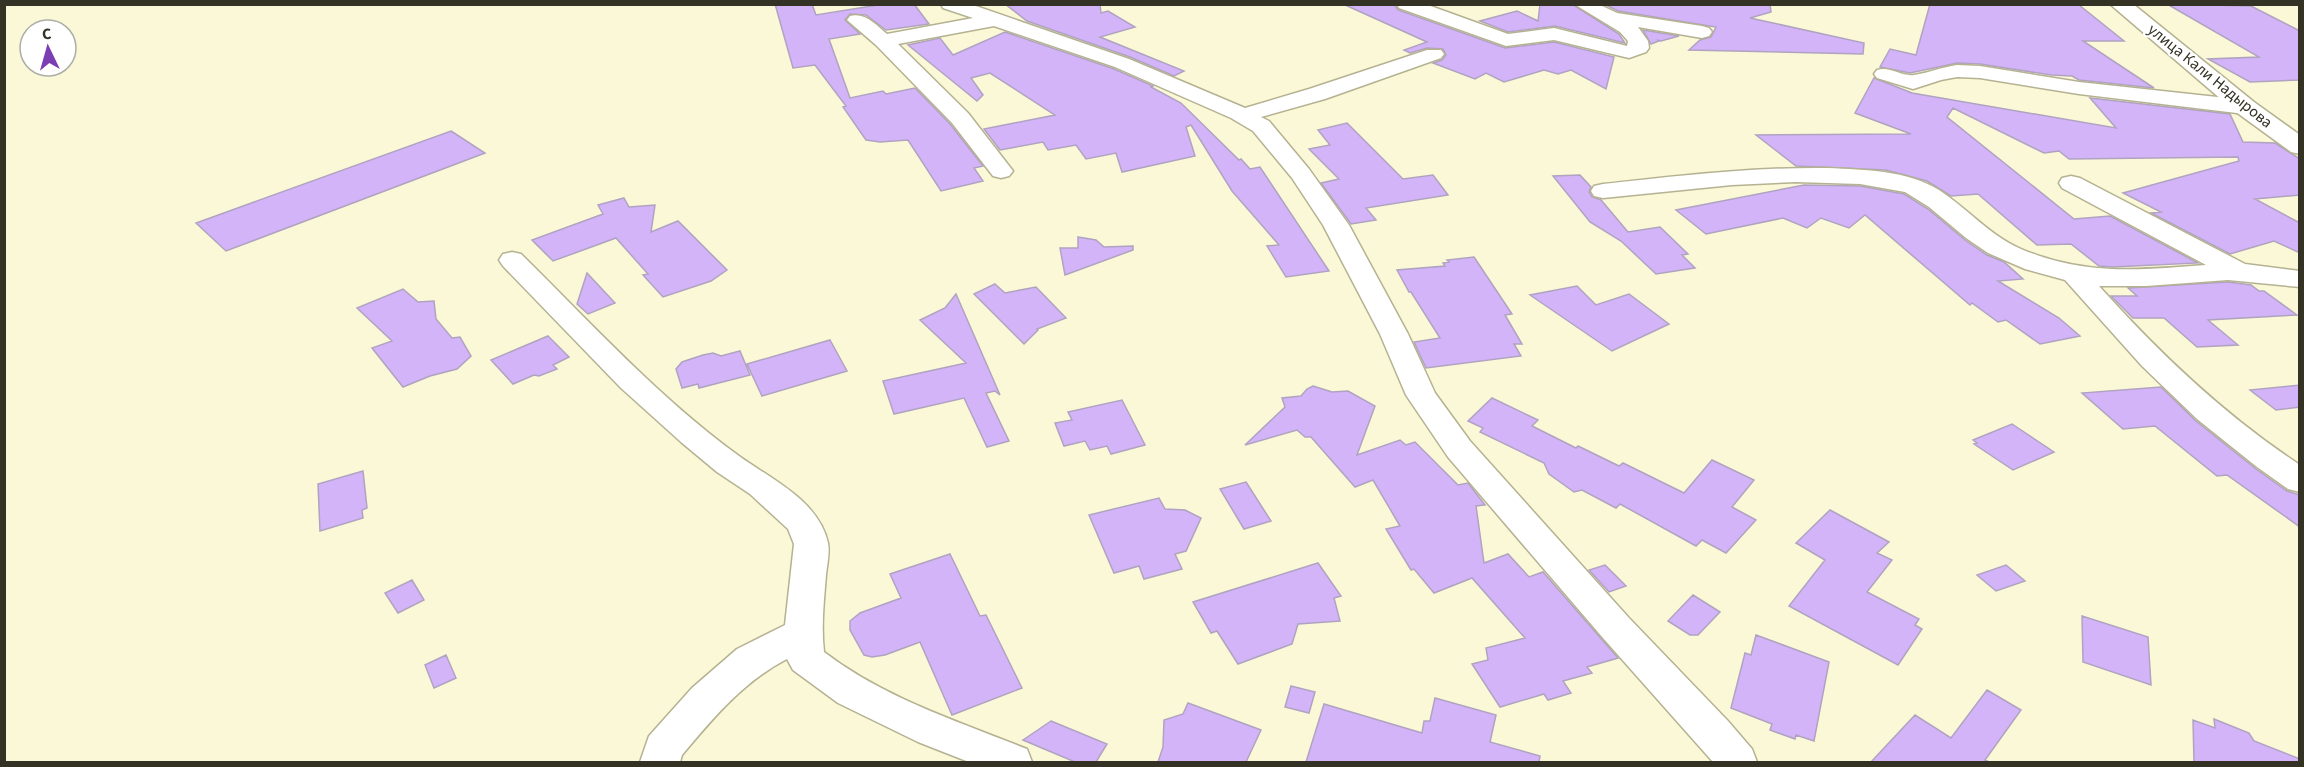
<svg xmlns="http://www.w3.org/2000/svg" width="2304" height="767" font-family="'Source Sans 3',sans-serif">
<rect width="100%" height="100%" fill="#faf8d6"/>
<path fill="#d3b4f8" stroke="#b0a3c1" stroke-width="1.5" d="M775,4H812L816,15L884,4H914L929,24L886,30L866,15L850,14L845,20L860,34L829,39L850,98L883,91L886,94L915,88L950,124L983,166L974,168L983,181L941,191L908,140L880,142L866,140L843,107L846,106L815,65L793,68Z
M1005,4H1100L1101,13L1108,11L1135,27L1100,37L1184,71L1174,76L1130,57L1027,21Z
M1343,4H1394L1398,10L1505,48L1554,42L1614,57L1606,89L1571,70L1558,74L1544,70L1504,82L1486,73L1475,79L1433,63L1442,60L1446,55L1443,49L1427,48L1410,53L1404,50L1427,42Z
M1540,4H1572L1619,34L1625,43L1555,26L1508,32L1480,21L1517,11L1538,21Z
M1604,4H1770L1771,12L1750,18L1864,43L1863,54L1689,50L1700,40L1711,37L1716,27L1618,11Z
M1930,4L2079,5L2124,41H2083L2154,88L2079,80L2072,76L2051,75L1980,64L1957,63L1910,73L1880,67L1890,49L1916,55Z
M2167,4L2251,6L2300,31V80L2250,82L2208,59L2259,57Z
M1643,30L1679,36L1661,41L1657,40L1659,41L1651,44Z
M1005,32L1114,69L1153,86L1151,87L1181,103L1239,160L1241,159L1250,169L1260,167L1329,271L1286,277L1267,246L1279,245L1232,191L1191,125L1186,127L1195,156L1122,172L1116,153L1086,159L1076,145L1048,150L1043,142L1000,150L984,129L1055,115L990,73L971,78L983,95L977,101L908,45L940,38L953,55Z
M1874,78L1912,93L2116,128L2090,98L2230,114L2243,142L2275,143L2300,159V195L2255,199L2300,223V253L2274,241L2230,254L2151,213L2161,212L2123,193L2239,161L2238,157L2069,159L2059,151L2044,153L1953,108L1947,117L2074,219L2110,216L2198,263L2112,267L2099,266L2071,244L2037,245L1978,194L1951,196L1927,181L1886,170L1796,166L1756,135L1911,134L1855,113Z
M1347,123L1403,179L1433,175L1448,195L1366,208L1376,220L1351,224L1321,183L1339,179L1309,149L1330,145L1318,130Z
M451,131L485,153L226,251L196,223Z
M1580,175L1591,187L1589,192L1592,197L1601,200L1628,232L1660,227L1688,254L1682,255L1695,268L1656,274L1621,241L1590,222L1553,176Z
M1804,185L1860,186L1904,194L1928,209L1965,240L1987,255L2004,262L2023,279L1998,281L2059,318L2080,336L2040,344L2006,320L1998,322L1972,303L1970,305L1865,215L1849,228L1821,218L1807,228L1783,218L1706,234L1676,210Z
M624,198L629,207L655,205L651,232L678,221L727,270L711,281L663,297L643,275L648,274L616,238L553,261L532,240L603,214L598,205Z
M1078,237L1096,240L1104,247L1133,246V250L1065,275L1060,248H1078Z
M1474,257L1512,314L1505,315L1522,344H1514L1521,356L1426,368L1414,342L1440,338L1411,292H1409L1397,270L1445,266L1443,263L1449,262L1447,260Z
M587,273L615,303L588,314L577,304Z
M2228,282L2251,285L2259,291H2264L2297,315L2208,320L2238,345L2197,347L2164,318H2133L2111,296H2137L2128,288Z
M995,284L1005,293L1036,287L1066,318L1037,329L1038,330L1024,344L974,294Z
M1577,286L1596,305L1629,294L1669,324L1612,351L1530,295Z
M403,289L418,302L434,301L436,319L452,338L460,337L471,356L457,369L430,376L403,387L372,348L392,341L357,308Z
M956,294L1000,395L995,391L986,393L1009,441L987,447L964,398L894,414L883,381L966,363L920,320L945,308Z
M548,336L569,357L553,365L557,369L539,376L534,375L513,384L491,360Z
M830,340L847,371L762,396L747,364Z
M740,351L750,375L699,388L698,384L682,388L676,369L682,362L703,355L713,353L721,356Z
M2300,385V407L2276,410L2250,390Z
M1313,386L1332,392L1348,391L1375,406L1357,455L1400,440L1406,445L1415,442L1458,485L1468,483L1485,505L1476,506L1484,563L1508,554L1529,577L1543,572L1618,658L1587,667L1592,673L1563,681L1571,693L1548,700L1544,694L1500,707L1472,664L1488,660L1486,648L1525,638L1472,578L1434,593L1414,569L1411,570L1386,529L1400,526L1373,480L1355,487L1311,437H1305L1297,430L1245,445L1285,407L1282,398L1301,396L1307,389Z
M2161,387L2196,421L2256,469L2287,491L2300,495V527L2227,475L2217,476L2155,426L2123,429L2082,393Z
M1492,398L1538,420L1532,426L1576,448L1578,446L1619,466L1623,463L1684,493L1712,460L1754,480L1732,507L1756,520L1726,553L1702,540L1696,546L1620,504L1616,508L1582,490L1574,492L1549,474L1544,463L1480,432L1483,428L1468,421Z
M1122,400L1145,445L1111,454L1107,446L1090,450L1085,441L1064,446L1055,423L1072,420L1068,412Z
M2012,424L2054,452L2013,470L1974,444L1977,443L1973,440Z
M363,471L367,508L362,510L363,518L320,531L318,484Z
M1246,482L1271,521L1244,529L1220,489Z
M1159,498L1165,509L1185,510L1201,518L1186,551L1175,554L1182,569L1144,579L1139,566L1114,573L1089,515Z
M1830,510L1889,542L1877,553L1892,560L1867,592L1919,619L1915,625L1922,629L1898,665L1789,606L1825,560L1796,543Z
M950,554L980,616L986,615L1022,688L952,715L920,642L885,655L872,657L864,655L850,630V621L860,613L901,598L890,574Z
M1318,563L1341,596L1334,598L1340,621L1298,624L1292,644L1238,664L1217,631L1211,633L1193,602Z
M1605,565L1626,586L1609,592L1589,570Z
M2006,565L2025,581L1996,591L1977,575Z
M412,580L424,600L398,613L385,593Z
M1693,595L1720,612L1698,635H1690L1668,621Z
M2082,616L2148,637L2151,685L2083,662Z
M1756,635L1829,662L1814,741L1796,735L1795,739L1770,730L1772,724L1731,708L1745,653L1751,655Z
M446,655L456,678L434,688L425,665Z
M1291,686L1315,692L1309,713L1285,707Z
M1987,690L2021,710L1985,760L1989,762H1871L1915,715L1951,738Z
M1435,698L1496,715L1490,742L1540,756L1539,762H1306L1324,704L1422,733L1424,721H1430Z
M1188,703L1261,730L1246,762H1158L1163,747L1164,720L1183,714Z
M2214,719L2249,733L2254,741L2300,759V762H2194L2193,720L2215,728Z
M1051,721L1107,744L1096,762H1075L1023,740Z"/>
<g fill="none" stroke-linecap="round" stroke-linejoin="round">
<g stroke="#b5b292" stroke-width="3">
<path id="street" d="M941,4H970L1129,59L1245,108L1309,89L1427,50H1441L1444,54L1441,58L1325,99L1261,117L1269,121L1309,169L1349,225L1408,334L1435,393L1470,441L1629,618L1728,721L1752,749L1757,762H1713L1603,638L1448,457L1406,395L1380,334L1323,225L1292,178L1253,131L1231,118L1115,67L994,26L898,44L968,113L1013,171L1009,176L1001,178L993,176L952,123L876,45L847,20L850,16C865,12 876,25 887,34L973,18L943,8Z
M1397,4H1425L1508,34L1554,28L1627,46L1628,41L1620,32L1574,4H1598L1617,13L1702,26L1709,28L1712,32L1709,36L1702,38L1638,27L1648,41L1649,48L1646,52L1629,58L1554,40L1506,46L1399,8Z
M1957,65L1980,66L2079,82L2245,100L2253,102L2256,107L2253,112L2245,114L2079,94L1980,78L1957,77L1941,80L1913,89L1877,78L1874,74L1877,70C1890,66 1902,77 1914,75C1928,73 1942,67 1957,65Z
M1828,168C1865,170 1907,170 1939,190C1968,209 1989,235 2021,249C2085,276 2139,270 2206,265L2062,188L2059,183L2062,178L2071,176L2080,178L2245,264L2300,271V287L2228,280L2146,286H2099C2159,353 2224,415 2300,465V492L2288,489L2257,467L2197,419L2142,366L2065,280L2025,269L1988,253L1966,238L1929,207L1905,192L1860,184L1796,182L1732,185L1603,198L1594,196L1591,191L1594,186L1603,184C1678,176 1752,167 1828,168Z
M512,252L521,254C591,323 659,398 739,456C771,479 819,501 828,543C830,552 827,565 826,575C824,600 821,626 824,652C884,698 957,721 1027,749L1032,762H969L918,742L838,703L793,670L787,659C744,681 713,718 682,755L680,762H640L649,736L692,688L737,649L785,625L794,544L788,529L750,494L717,472L681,442L621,388L503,266L499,260L503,254Z"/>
</g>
<g stroke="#b5b292" stroke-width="3">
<path id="secondary" d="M2110,4H2133L2254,102L2300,135V154L2291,152L2236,112Z"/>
</g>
<use href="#street" fill="#fff" fill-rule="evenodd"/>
<use href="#secondary" fill="#fff" fill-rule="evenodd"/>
</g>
<g text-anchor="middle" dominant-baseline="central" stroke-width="4.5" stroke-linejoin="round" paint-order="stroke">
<g font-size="16" fill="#333225" stroke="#fff">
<text transform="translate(2210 76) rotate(39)">улица Кали Надырова</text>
</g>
</g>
<rect width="2304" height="767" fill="none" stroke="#333225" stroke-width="12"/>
<g transform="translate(48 48) rotate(355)"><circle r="28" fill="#ffffff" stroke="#adada8" stroke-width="1.5"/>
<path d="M0-4.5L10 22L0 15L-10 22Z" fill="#7c3eb3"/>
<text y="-9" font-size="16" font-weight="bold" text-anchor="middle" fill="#333225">С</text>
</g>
</svg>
